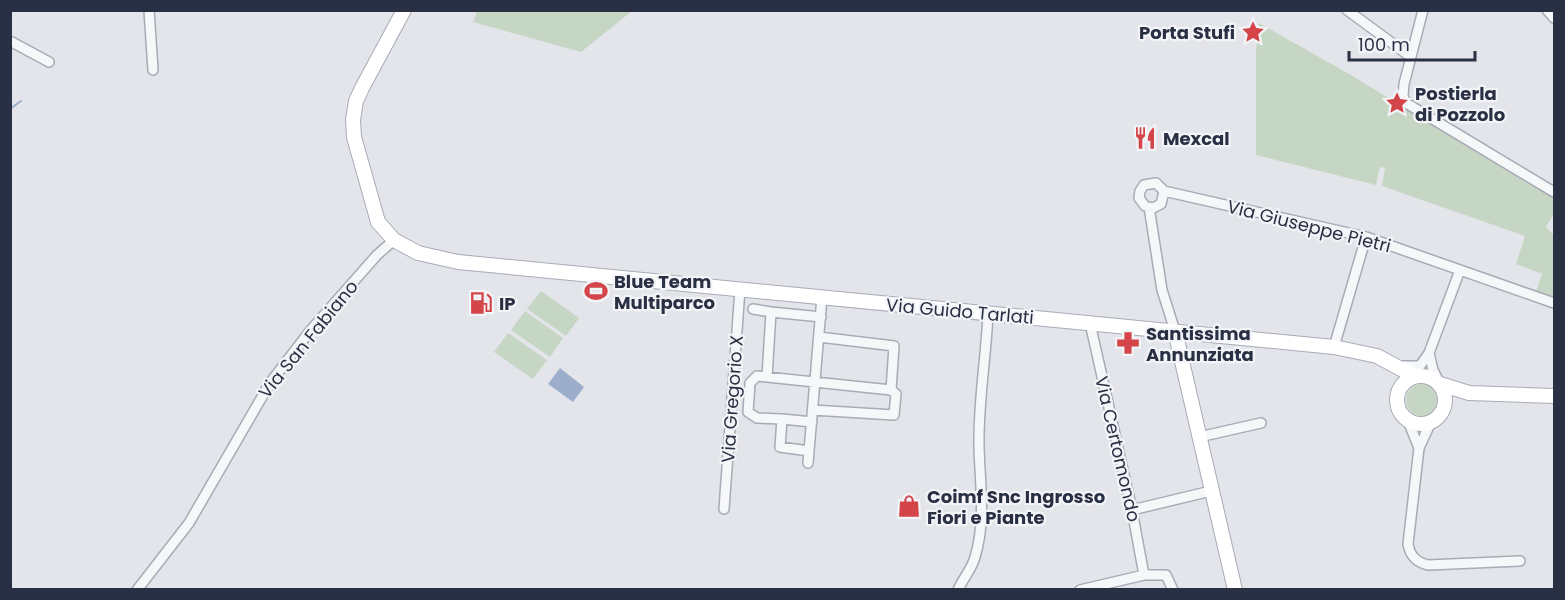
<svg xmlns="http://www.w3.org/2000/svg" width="1565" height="600" font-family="Poppins,sans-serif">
<rect width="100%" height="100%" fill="#e3e5eb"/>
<path fill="#c6d6c4" d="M478,10H632V11L581,52L473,22Z
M1259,23L1344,71L1554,198V214L1546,227L1554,235V298L1536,291L1542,274L1516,264L1525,236L1382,186L1385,168L1380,167L1376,185L1256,155V52Z
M541,291L579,318L566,336L527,309Z
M525,311L563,338L550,357L511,330Z
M508,333L547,360L533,379L494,352Z
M1406 400a16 16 0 1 1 32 0a16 16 0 1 1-32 0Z"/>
<path fill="#9daecc" d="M560,368L584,387L573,402L548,384Z"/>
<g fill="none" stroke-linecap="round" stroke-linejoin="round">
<path stroke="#9daecc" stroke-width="2" d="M10,109L21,101"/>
<g stroke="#a8abb6" stroke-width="12">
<path id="street" d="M149,10L153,70
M1347,10L1411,57
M1423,10L1404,84L1403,96L1406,103L1554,192
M1547,10L1554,18
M10,41L49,62
M1164,191L1161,204L1153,208L1145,206L1139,198L1140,191L1144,185L1156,183L1164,191L1366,237L1554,303
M1149,207L1162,290L1175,331
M753,309L771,312
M1090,323L1132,510L1144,575
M1334,347L1366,237
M1429,353L1433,370L1440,384
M1401,366H1420L1429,353L1460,270
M767,377L771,312L821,317
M813,410L894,415L896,394L891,390
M782,419L757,418L748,412L750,383L757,376L891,390L894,346L819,337
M1408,421L1419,448
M1431,422L1419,448L1408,544C1410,556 1416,562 1428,565L1520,561
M1199,437L1261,423
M809,451L780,447L782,419L812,422
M808,463L822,297
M724,509L740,289
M1132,510L1211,491
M137,590L189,523L270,383L310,331L377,255L394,240
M958,590C963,578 972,569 975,557C986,521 980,484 979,447C978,403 986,358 988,314
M1080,590L1144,575H1166L1173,590"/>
</g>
<g stroke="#a8abb6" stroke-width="16">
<path id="secondary" d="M404,10L362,88L356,101L353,120L354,137L378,222L394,240L418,253L458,262L1334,347L1377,356L1414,376
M1175,331L1235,590
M1397 400a24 24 0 1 1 48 0a24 24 0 1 1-48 0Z
M1440,384L1469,393L1554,396"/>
</g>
<use href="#street" stroke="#f6f7f9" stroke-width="9"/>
<use href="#secondary" stroke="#fff" stroke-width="14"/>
</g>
<defs>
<g id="sight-bare" transform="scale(1.8)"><path d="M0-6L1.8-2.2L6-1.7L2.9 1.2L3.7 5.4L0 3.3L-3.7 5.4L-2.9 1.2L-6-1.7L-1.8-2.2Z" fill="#d44549" stroke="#f3f4f8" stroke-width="2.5" paint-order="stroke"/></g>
<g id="restaurant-bare" transform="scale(1.8)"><path d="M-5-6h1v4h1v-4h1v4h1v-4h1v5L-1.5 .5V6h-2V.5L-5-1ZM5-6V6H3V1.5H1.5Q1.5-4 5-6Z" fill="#d44549" stroke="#f3f4f8" stroke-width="2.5" paint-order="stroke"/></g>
<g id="stadium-bare" transform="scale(1.8)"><path d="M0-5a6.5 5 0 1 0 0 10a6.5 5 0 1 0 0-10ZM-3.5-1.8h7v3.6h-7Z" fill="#d44549" stroke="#f3f4f8" stroke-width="2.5" paint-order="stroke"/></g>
<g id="fuel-bare" transform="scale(1.8)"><path d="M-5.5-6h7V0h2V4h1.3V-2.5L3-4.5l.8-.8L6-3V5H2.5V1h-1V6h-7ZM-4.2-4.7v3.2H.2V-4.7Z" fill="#d44549" stroke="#f3f4f8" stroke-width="2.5" paint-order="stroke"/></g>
<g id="pharmacy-bare" transform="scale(1.8)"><path d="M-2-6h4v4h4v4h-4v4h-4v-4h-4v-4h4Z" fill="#d44549" stroke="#f3f4f8" stroke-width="2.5" paint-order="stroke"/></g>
<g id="shop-bare" transform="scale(1.8)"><path d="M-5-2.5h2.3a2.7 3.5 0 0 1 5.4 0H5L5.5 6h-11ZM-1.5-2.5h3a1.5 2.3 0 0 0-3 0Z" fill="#d44549" stroke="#f3f4f8" stroke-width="2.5" paint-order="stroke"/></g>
</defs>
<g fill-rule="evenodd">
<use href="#sight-bare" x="1253" y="32"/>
<use href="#sight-bare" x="1397" y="103"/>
<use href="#restaurant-bare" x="1145" y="138"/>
<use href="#stadium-bare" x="596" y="291"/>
<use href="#fuel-bare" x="481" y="303"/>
<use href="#pharmacy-bare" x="1128" y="343"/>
<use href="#shop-bare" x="909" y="506"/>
</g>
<g text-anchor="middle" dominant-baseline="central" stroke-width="4.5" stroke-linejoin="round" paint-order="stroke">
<g font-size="18" font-weight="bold" fill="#2a3044" stroke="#f3f4f8" text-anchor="start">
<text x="1235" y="32" text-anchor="end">Porta Stufi</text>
<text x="1415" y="93">Postierla<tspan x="1415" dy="21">di Pozzolo</tspan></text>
<text x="1163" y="138">Mexcal</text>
<text x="614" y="281">Blue Team<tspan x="614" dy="21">Multiparco</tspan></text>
<text x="499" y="303">IP</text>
<text x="1146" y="333">Santissima<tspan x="1146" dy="21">Annunziata</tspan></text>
<text x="927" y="496">Coimf Snc Ingrosso<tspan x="927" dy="21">Fiori e Piante</tspan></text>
</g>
<g font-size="18" fill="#2a3044" stroke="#f3f4f8">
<text transform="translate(1309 226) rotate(14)">Via Giuseppe Pietri</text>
<text transform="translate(960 311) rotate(5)">Via Guido Tarlati</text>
<text transform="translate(308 339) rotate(-51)">Via San Fabiano</text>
<text transform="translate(732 399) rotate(-86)">Via Gregorio X</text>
<text transform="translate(1118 449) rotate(77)">Via Certomondo</text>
</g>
</g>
<rect width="1565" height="600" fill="none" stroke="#2a3044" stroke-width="24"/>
<path d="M1349 51v9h126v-9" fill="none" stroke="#2a3044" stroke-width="3"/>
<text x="1358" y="51" font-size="18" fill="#2a3044" stroke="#f3f4f8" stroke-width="4.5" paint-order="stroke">100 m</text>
</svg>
